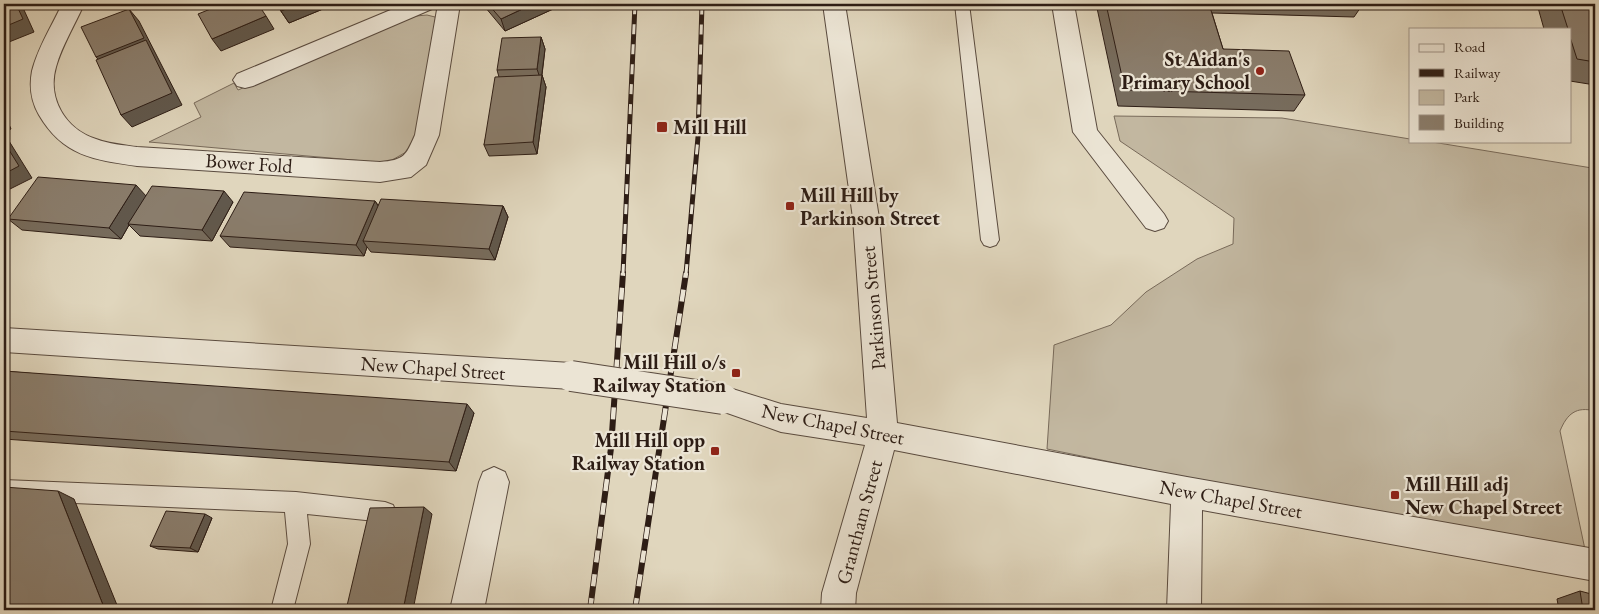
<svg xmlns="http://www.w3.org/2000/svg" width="1599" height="614" font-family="'EB Garamond',serif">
<rect width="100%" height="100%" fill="#e0d6bd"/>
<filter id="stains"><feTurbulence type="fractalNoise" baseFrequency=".004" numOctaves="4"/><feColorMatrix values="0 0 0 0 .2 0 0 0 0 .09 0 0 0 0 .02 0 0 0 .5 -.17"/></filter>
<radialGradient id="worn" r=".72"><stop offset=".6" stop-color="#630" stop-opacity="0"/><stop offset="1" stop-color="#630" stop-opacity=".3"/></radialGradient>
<path fill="#c2b7a0" stroke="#786a5a" d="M427,15L435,17L439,22L413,148L387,163L149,142L201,117L194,103L234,83L238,90L416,16Z
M1114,116L1282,118L1410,139V141H1426L1592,168L1595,181V411C1576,406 1567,414 1560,431L1587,559L1047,449L1054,345L1111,325L1146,292L1197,259L1233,244L1234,218L1120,141Z"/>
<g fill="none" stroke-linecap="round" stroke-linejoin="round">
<g stroke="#5a4b3f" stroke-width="2">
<path id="service" d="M955,4H969L999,240L996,245L990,247L984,245L981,240Z
M4,480L296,492L385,502L393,505L396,512L393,519L385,522L307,514L310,544L293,610H271L288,544L285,512L4,500Z"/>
</g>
<g stroke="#5a4b3f" stroke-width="2">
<path id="minor" d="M62,4H84C75,25 62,45 56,67C47,98 65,129 96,139C109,144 123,145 137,147L380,162C404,160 406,156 415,135L438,4H460L439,135L429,158L426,165L411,177L380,182L137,166C94,160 63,156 39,115C31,101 29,87 32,71C38,47 52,26 62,4Z
M405,4H435L432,9L253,86L245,88L237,86L233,80L237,74Z
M823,4H845L879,218L897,423L1187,477L1595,549V581L1202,510L1201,610H1167L1171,504L894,450L856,593L855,610H821L822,593L865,445L781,432L713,408L708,399L713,390L723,386L781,404L867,418L853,218Z
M1052,4H1074L1097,130L1164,214L1168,221L1164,228L1155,231L1146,228L1073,132Z
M4,328L571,363L581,367L585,376L581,385L571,389L4,352Z
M494,467L505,472L509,482L484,610H450L479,482L483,472Z"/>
</g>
<use href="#service" fill="#ebe4d4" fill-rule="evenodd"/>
<use href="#minor" fill="#ebe4d4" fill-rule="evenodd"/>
<g stroke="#2d1d15" stroke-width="5">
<path id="rail-far1" d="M623,274L635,4
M686,274L698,137L702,4"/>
</g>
<g stroke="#2d1d15" stroke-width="6">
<path id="rail" d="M590,610L611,448L623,273
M635,610L686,273"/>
</g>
<use href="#rail-far1" stroke="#ebe4d4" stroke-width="3" stroke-dasharray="10" stroke-linecap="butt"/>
<use href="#rail" stroke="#ebe4d4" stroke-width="4.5" stroke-dasharray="12" stroke-linecap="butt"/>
<g stroke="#5a4b3f" stroke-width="32" stroke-linecap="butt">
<path id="minor-bridge" d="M571,376L723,399"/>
</g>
<use href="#minor-bridge" stroke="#ebe4d4" stroke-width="30"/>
</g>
<path fill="#776c5d" stroke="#2d1d15" d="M276,4H335L289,23Z
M484,4H564L505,31L485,7Z
M1098,4H1363L1354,17L1212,13L1223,49L1305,95L1294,111L1118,106L1097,8Z
M1537,4H1595V85L1570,81V29H1544Z
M541,37L545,49L542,75L546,87L537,154L489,156L484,145L499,77L497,70Z
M146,196L233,202L212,241L140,236L129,225L121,239L22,230L8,219Z
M375,201L378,205L503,206L508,217L495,260L371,252L367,247L364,256L230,247L220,236Z
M4,371L474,413L456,471L4,439Z
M212,518L198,552L158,549L150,546Z
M1580,591L1595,610H1559L1557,599Z"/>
<path fill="#61584c" stroke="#2d1d15" d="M16,4H19L24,10L34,32L4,44V27Z
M298,4H335L289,23L281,11Z
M533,4H564L505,31L501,19Z
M129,9L139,21L182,105L132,127L121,115L107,69L96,57Z
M266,16L274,29L221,51L212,39Z
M541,37L545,49L541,81L537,69Z
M542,75L546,87L537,154L533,142Z
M4,113L11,129L4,132Z
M4,137L9,141L32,178L4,192Z
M136,185L147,197L128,224L129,225L121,239L109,228Z
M224,191L233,202L212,241L202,230Z
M375,201L382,212L363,241L367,247L364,256L356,245Z
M503,206L508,217L495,260L489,249Z
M467,404L474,413L456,471L449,462Z
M58,491L74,499L119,610H105Z
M424,507L432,514L413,610H403Z
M205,514L212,518L198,552L190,548Z"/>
<path fill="#8a7d6c" stroke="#2d1d15" d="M4,4H16L23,19L4,27Z
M223,4H258L266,16L212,39L198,14Z
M277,4H298L281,11Z
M488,4H533L501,19Z
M1106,4H1209L1223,49L1289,51L1305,95L1125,90Z
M1560,4H1595V62L1577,59L1570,37V29H1568Z
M129,9L144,38L96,57L81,27Z
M541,37L537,69L497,70L502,38Z
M146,40L172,93L121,115L96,60Z
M542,75L533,142L484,145L495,77Z
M4,142L19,166L4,174Z
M38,177L136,185L109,228L8,219Z
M152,186L224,191L202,230L128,224Z
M244,192L375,201L356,245L220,236Z
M381,199L503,206L489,249L363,241Z
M4,371L467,404L449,462L4,431Z
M4,487L58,491L105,610H4Z
M424,507L403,610H346L370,508Z
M166,511L205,514L190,548L150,546Z
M1580,591L1595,595V610H1583Z"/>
<g fill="#8f2418" stroke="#ebe4d4" stroke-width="2">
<circle cx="1260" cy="71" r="5"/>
<rect x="656" y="121" width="12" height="12" rx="2.5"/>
<rect x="785" y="201" width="10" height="10" rx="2.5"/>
<rect x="731" y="368" width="10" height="10" rx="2.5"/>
<rect x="710" y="446" width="10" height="10" rx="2.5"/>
<rect x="1390" y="490" width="10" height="10" rx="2.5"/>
</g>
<g text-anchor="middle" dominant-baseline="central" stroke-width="4.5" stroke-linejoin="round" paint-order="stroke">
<g font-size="20" font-weight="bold" fill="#2d1d15" stroke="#ebe4d4" text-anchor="end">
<text x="1250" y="59">St Aidan's<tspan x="1250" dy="23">Primary School</tspan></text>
<text x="673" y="127" text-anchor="start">Mill Hill</text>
<text x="800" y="195" text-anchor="start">Mill Hill by<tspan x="800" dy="23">Parkinson Street</tspan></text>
<text x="726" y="362">Mill Hill o/s<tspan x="726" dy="23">Railway Station</tspan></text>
<text x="705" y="440">Mill Hill opp<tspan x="705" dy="23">Railway Station</tspan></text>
<text x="1405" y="484" text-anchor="start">Mill Hill adj<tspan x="1405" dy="23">New Chapel Street</tspan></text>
</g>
<g font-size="20" fill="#2d1d15" stroke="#ebe4d4">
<text transform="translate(249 163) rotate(4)">Bower Fold</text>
<text transform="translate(873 308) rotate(-95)">Parkinson Street</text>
<text transform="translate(433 368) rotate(4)">New Chapel Street</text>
<text transform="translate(833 424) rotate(11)">New Chapel Street</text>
<text transform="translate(1231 499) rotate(10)">New Chapel Street</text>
<text transform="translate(859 522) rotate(-75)">Grantham Street</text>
</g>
</g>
<rect width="1599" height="614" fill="none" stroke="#e0d6bd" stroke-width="20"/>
<rect x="5" y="5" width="1589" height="604" fill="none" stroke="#2d1d15" stroke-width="2.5"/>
<rect x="10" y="10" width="1579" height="594" fill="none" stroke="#2d1d15"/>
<rect x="1409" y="28" width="162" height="115" fill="#ebe4d4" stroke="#9f9488"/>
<rect x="1419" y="44" width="25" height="8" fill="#ebe4d4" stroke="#9f9488"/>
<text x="1454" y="52" font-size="15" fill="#2d1d15">Road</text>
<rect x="1419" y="69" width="25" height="8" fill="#2d1d15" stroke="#9f9488"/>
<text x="1454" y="78" font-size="15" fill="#2d1d15">Railway</text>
<rect x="1419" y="90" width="25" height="15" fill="#c2b7a0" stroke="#9f9488"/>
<text x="1454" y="102" font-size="15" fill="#2d1d15">Park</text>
<rect x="1419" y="115" width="25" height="15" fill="#8a7d6c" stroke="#9f9488"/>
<text x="1454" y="128" font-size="15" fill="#2d1d15">Building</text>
<rect width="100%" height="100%" filter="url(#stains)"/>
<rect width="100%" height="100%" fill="url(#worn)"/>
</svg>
